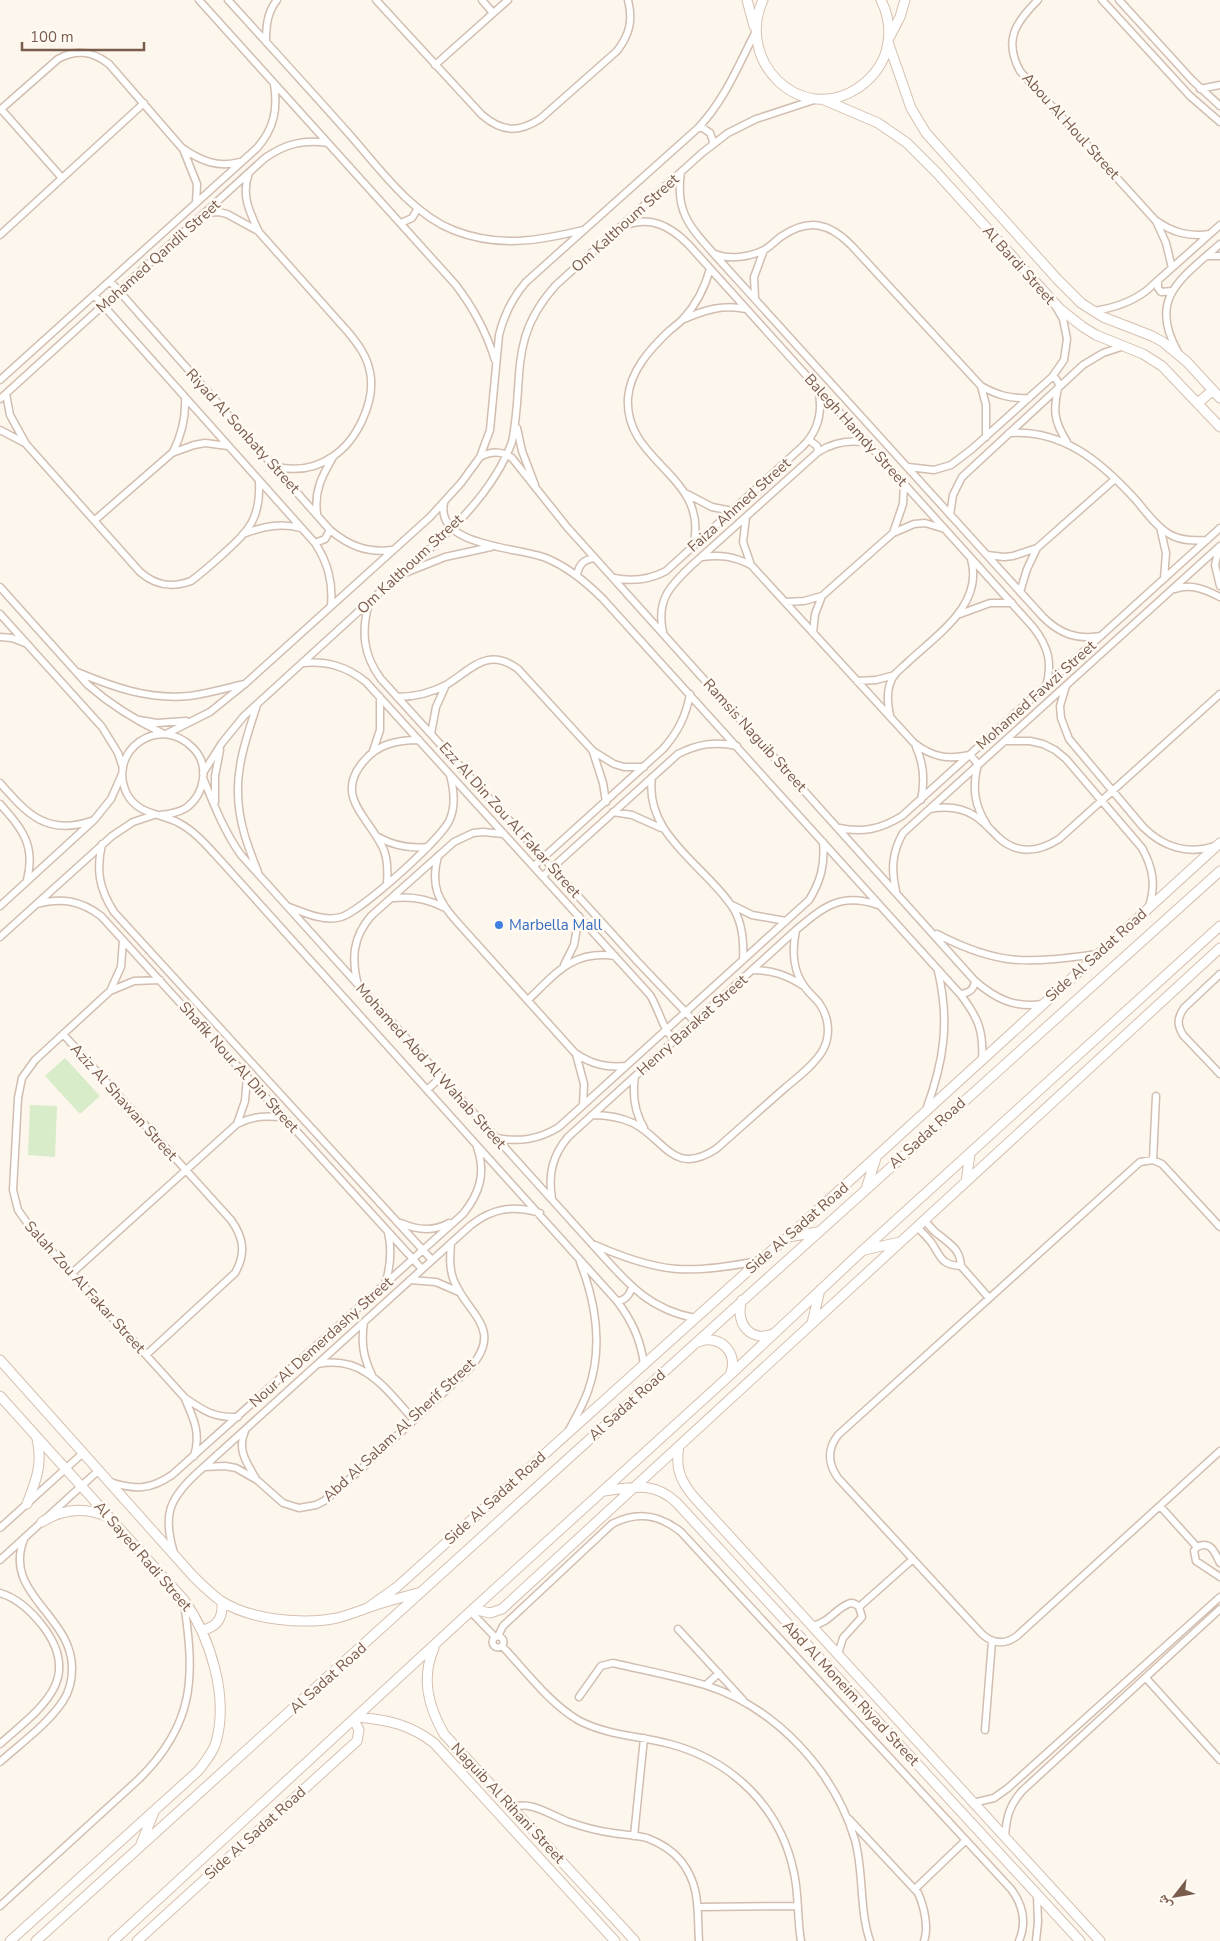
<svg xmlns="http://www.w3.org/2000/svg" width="1220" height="1941" font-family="'Nunito Sans','Noto Naskh Arabic',sans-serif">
<rect width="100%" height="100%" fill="#fdf6ec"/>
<path fill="#d8ecc9" d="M65,1058L100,1096L80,1114L45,1076Z
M30,1105L57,1106L55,1157L28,1155Z"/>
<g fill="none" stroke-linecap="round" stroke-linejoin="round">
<g stroke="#d1beb0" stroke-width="9">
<path id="street" d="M199,0L455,284C473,307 486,331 495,360
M228,0C269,45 310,90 350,135C379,168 411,213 453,230C498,248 538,241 583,230
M376,0L482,115C502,132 518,133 540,119L617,51C630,34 633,20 628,0
M482,0L493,13
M1038,0C1016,22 1003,40 1020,71L1155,220C1173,233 1189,237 1210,234
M1102,0L1190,96L1220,122
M1119,0L1192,80L1220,106
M266,42C266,27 267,12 277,0
M435,65L508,0
M1200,89L1220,85
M1,109L62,178
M0,110L58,59C76,49 92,51 109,64L182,148C201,161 218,168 240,162
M698,128H703L710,133L713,141L712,145
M183,149L197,184L196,203
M681,172C675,211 689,226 714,254L1043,617C1060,634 1077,640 1101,636
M249,173C241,194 249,211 258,230
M205,213L219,212L227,214L258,231L348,332C358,344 367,356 370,372C376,401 357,441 332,457C315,469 296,471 276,467
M1156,221L1166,243L1172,268
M401,223L412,218L418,208
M624,226C650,215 670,226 688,244L1033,627C1048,646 1053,663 1046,686
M0,235L144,103
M715,254C729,260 750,257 764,250C770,247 776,240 782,236C809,218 829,223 851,245L981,386C997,395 1010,399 1029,398
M1207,256H1220
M110,281L330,530C349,546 367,553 392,550
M1158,281V288L1161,292L1172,291
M94,295L315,543C328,563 333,582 331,606
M755,298L754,277L764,250
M1094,311C1114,308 1130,303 1146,291L1220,225
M684,319C705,310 723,304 746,309
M1178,352C1147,298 1182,278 1220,244
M1052,377L1056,379L1059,384C1053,409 1053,420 1067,442
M0,380L257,148C274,129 278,109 274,84
M981,386L986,405V437
M6,394L10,415L26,444L140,572C156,586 172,588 191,581C202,573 212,564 222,555C248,531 261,520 259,481
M0,399L265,158C285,144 304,139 328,143
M517,428L522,451L535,485
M0,430L23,442
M1009,433C1062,429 1100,461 1134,498C1145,510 1155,526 1169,534C1181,541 1194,541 1207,540
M809,440L817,446L818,452
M173,452C182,434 186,417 185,398
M480,457C491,451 502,451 512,458L567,527L975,981C996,999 1014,1008 1042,1004
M908,467L934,470L951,465L972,449L1052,377L1064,360L1067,339L1063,319L1056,307
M687,494L712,507L732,511
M444,503C435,547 519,547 546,558C568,567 586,582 603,599L960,994C978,1017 984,1031 982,1061
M317,513C314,491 322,476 333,457
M950,515L953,495L962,477L1083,365L1103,353L1124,346
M746,517L743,542L751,565L914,743C932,757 948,760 970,755L978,764C972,787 974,805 987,825
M95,520L172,453L194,445L205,443L228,446
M1160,527L1166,553L1164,579
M246,533C265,526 281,523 301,528
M893,533L903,504L904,483
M315,543L325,539L330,530
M693,547C711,475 624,464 628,398C630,371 650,349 669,331C674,327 679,323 683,319C696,305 705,287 710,269
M1219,548L1215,565L1220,586
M987,555L1004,557L1013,556L1037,548L1115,479
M702,557C721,554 735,557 751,565
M405,573L445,557L491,547
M577,575C579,564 584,559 595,558
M614,578C633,582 649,580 666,571L803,446C819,430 823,410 818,388
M0,587L88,685C111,705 135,720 162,733
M1175,589C1191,583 1206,590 1220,597
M1020,592L1027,569L1037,548
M785,602L804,601L822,596
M369,603C361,631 363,655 381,679L637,961L695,1022
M0,614L102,727L118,753L123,768
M960,614L990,603H1012
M663,632C656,600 670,586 691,566L818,452C834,442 849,439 867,443
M813,633L815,614L822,596L893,533L914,524L925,523L945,529
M0,637L12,638L25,643
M303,663C327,661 346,666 366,682L650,995C659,1009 663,1031 675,1040
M77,672C113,687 149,700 189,696C207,694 226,688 245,684
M857,681L876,680L895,675
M1066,686L1060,706L1061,718L1069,739L1143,827C1163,847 1188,855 1215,846
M397,697C414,697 431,693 446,685C471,670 487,646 518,669L593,751L614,764L624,767H644
M257,705C248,733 237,763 238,793C238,821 248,847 258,872
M890,715C887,702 886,686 895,674C899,670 905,665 909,661C938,634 984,604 971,559
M139,720L157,723L186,721
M166,734L210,712L246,683L430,517L461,483L480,457L490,430L499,335C504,315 512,298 526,282L698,128C724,101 738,66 755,33
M431,734L436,707L446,685
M1005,741H1030L1043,744L1055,750L1066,759L1142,848C1153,868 1156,885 1149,906
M916,747C924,764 925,781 921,800
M373,751L380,730V697
M593,752L603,783L606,802
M203,773L222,743L244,716C286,678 328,639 370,601C422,554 487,509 512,442C525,378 507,339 556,285L702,153L728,133L756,119L817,99
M652,777C644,834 703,864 731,905C743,921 744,942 743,960
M203,778C214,805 224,831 241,855L592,1244C624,1279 646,1309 695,1318
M0,783C27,814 47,836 91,821
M215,802V776L220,750
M0,804C22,829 36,845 27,880
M930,809C946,806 961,807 975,816C984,822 991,830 998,837C1017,855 1039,852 1059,839L1220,694
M613,812L632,815L661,828
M160,815C169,814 178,813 186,808C205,794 210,765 193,748C159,713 106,751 127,794C138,815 161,813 179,823C196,832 208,847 221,861L617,1301C632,1321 641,1340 644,1365
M839,828C863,833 881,829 902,816L1220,528
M378,837C394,846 409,849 428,847
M102,844C96,870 99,889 114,912L432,1260
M438,856C430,886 438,901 458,923L575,1053C591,1064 606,1068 626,1066
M534,866L663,749C678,732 686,716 690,694
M543,876L678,754C698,744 715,741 737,746
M387,883C388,870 388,857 382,846C367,816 334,795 364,761C378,744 397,740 419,740
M896,891C891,870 892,852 903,833L1220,546
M393,898C411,896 426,898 443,907
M37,904C62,897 81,901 101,916L422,1269
M732,905L752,915L786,921
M0,906L94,820L111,799L122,774
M289,907C305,913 324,922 341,917C360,912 443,838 450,819C456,805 454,790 450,775
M937,934C1000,967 1029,963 1097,954
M0,937L112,836L133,822L154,815
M564,965L574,945L579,916
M752,970C772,970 786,975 802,985
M1220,974L1184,1008C1177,1018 1177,1025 1183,1035L1220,1074
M160,980L134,981L110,991L35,1060L22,1078L18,1098L13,1190L18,1210L30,1227L185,1398C204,1411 214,1418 238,1417
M358,985C351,958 353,937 371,916L454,842L473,833L483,832L504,834
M111,989L121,967L123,940
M960,994C969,993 974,990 975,981
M528,1000C556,973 573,950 615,956
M63,1034L231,1220C244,1238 246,1254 235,1273L146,1355
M576,1054L584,1084L583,1105
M635,1076C632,1095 634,1111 644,1128
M428,1089L441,1077
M926,1110C944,1061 950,1022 938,971
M592,1115C606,1115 620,1117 633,1123C665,1139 673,1177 716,1149C739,1129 762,1108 785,1088C798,1077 814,1065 823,1050C831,1035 829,1017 819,1003C814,997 808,992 804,986C792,969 792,950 796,930
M237,1124L245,1101L247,1076
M496,1138C519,1142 538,1140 559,1127L809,900C821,881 825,864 823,842
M1153,1160L1156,1096
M552,1199C548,1175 552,1156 568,1137L796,930C823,907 841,892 878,905
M924,1220C929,1225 933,1231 939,1235C951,1245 960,1249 961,1266L989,1298
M401,1223C417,1230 433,1232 449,1223
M917,1227C922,1232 927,1237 931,1242C941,1256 940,1265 961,1266
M1220,1227L1162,1164L1153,1160L1140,1162L838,1435C827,1449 828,1464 838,1478L982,1634C993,1644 1005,1645 1017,1636L1220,1451
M595,1245C659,1273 689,1275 757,1261
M72,1273L237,1124C253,1116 267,1115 285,1118
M410,1280L436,1282L459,1292
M385,1284C391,1266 392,1250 388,1232
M617,1301C626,1300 630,1295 632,1286
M364,1322C361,1342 363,1357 372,1375
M318,1364C365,1355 386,1390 414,1420
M185,1399C194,1419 201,1434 194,1456
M569,1430C576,1417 583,1405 588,1391C603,1349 596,1303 580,1262
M245,1431C237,1449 246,1462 255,1477
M204,1467L225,1466L236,1468L257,1480L283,1503L299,1508L316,1505L324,1501L360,1470L469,1369C505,1329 468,1315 454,1281C449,1269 450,1256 451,1243
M110,1482C135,1490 150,1490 172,1475L463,1214C480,1193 486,1173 477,1147
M1160,1506L1197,1547
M0,1528L83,1453
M1197,1547L1194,1551L1196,1561L1220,1577
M1197,1547C1211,1540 1215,1553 1220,1563
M174,1553C163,1516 168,1500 196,1474L471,1225C493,1208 513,1205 540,1213
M0,1560L99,1470
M0,1593C17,1598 31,1611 42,1625C85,1680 39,1709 0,1744
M859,1607L913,1559
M471,1612L495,1637
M812,1626C830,1622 834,1610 848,1604C852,1602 856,1604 859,1607L862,1617L843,1638L838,1654
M678,1629L743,1700
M498,1636L503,1626L612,1524C637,1511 659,1514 681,1532L1011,1889C1023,1905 1027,1922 1019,1941
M492.5 1642a5.5 5.5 0 1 1 11 0a5.5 5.5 0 1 1-11 0Z
M502,1646C525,1670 549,1703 578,1720C605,1735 640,1736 670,1744C733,1761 781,1808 794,1873C799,1895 797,1919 801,1941
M1146,1678L1220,1760
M706,1685L719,1673
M579,1697L601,1666L613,1663C643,1670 675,1676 705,1685C775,1707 834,1770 855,1840C864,1873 859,1909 870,1941
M985,1730L992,1641
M0,1762C21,1743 47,1725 63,1701C69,1692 72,1680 72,1669C73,1615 0,1593 25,1537
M973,1803L994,1798L1008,1788L1220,1597
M512,1808C529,1799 552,1816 569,1822C583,1827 598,1831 613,1833C624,1835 636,1835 647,1838C660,1843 673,1851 681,1861C701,1886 697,1912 699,1941
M849,1819L918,1893C924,1906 929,1928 924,1941
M634,1836L644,1738
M1005,1838C1006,1818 1009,1806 1022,1791L1220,1609
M915,1889L966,1840
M0,1906L139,1779C195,1724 195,1677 184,1603
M699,1907L798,1906
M1036,1941L1038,1922L1037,1895"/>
</g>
<g stroke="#d6c0b0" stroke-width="11">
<path id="secondary" d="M747,0L754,26
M763,0C735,61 800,126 858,88C871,79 881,67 886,52C891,34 889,16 881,0
M889,38L900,17L905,0
M888,42L911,108L926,133L1058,280L1081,303L1103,317L1152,336L1163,342L1187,362L1220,398
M822,99L878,123L907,143L937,173L1060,309L1083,327L1096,335L1143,354L1162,366L1220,427
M1198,403L1213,390
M966,1182L970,1154
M867,1186L876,1158
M788,1237L817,1232
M864,1250L900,1242
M742,1300C734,1323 751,1344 775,1333
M812,1323L820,1290
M698,1342C719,1333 740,1353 730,1375
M0,1360L193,1576C202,1585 211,1594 221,1601C251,1620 303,1625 337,1618C349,1615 359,1611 370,1607C387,1601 404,1597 421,1592
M0,1396L184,1600C210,1637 229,1696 216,1742C213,1753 205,1762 198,1771L10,1941
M679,1446C675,1467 680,1480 693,1496L1100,1941
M604,1491C633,1487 654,1481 677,1503L1080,1941
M27,1504C36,1481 43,1463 37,1439
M42,1522C62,1509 84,1507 106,1516
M369,1607L397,1587L759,1261L788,1237L1220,843
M473,1609L490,1613L502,1609L1220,948
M202,1630C218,1627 223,1617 222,1602
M434,1648C421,1678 428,1706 444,1734L635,1941
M357,1717C388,1720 409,1724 434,1743L615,1941
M141,1844L154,1812
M36,1941C431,1585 823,1225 1220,871
M113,1941L473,1609L728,1377L862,1251L1220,926
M137,1941L357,1741L359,1730L354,1720"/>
</g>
<use href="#street" stroke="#fff" stroke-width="6"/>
<use href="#secondary" stroke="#fff" stroke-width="9"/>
</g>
<circle fill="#3f7fe0" stroke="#fffaf3" stroke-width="2" cx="499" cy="925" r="5"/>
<g text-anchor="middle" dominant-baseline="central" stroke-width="5" stroke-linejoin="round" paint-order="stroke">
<g font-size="15" fill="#7a5c4d" stroke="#fffaf3">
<text transform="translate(1071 126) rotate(48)">Abou Al Houl Street</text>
<text transform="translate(625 223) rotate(-42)">Om Kalthoum Street</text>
<text transform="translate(158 256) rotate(-42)">Mohamed Qandil Street</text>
<text transform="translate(1019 265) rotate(48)">Al Bardi Street</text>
<text transform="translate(856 430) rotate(48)">Balegh Hamdy Street</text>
<text transform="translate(243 431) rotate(48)">Riyad Al Sonbaty Street</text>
<text transform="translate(739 505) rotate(-42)">Faiza Ahmed Street</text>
<text transform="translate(410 564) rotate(-43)">Om Kalthoum Street</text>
<text transform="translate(1036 695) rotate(-42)">Mohamed Fawzi Street</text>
<text transform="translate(755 735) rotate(48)">Ramsis Naguib Street</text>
<text transform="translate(510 820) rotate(48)">Ezz Al Din Zou Al Fakar Street</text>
<text transform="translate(1096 955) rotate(-42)">Side Al Sadat Road</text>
<text transform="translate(692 1025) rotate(-42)">Henry Barakat Street</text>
<text transform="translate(431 1066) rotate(48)">Mohamed Abd Al Wahab Street</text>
<text transform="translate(239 1067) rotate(48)">Shafik Nour Al Din Street</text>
<text transform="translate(124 1102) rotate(48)">Aziz Al Shawan Street</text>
<text transform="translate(927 1133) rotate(-42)">Al Sadat Road</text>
<text transform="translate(797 1228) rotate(-41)">Side Al Sadat Road</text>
<text transform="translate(85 1287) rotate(48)">Salah Zou Al Fakar Street</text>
<text transform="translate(321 1342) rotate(-42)">Nour Al Demerdashy Street</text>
<text transform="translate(627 1405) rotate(-42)">Al Sadat Road</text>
<text transform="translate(399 1430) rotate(-43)">Abd Al Salam Al Sherif Street</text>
<text transform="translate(495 1498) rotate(-42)">Side Al Sadat Road</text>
<text transform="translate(143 1556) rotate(49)">Al Sayed Radi Street</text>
<text transform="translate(328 1678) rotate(-42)">Al Sadat Road</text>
<text transform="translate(851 1693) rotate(47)">Abd Al Moneim Riyad Street</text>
<text transform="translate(508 1803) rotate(47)">Naguib Al Rihani Street</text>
<text transform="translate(255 1833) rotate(-42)">Side Al Sadat Road</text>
</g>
<g font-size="15" fill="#366cbe" stroke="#fffaf3" text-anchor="start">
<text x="509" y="925">Marbella Mall</text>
</g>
</g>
<g transform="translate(1175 1896) rotate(239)" stroke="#fffaf3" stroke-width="4" paint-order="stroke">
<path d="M0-4L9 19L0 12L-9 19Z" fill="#7a5c4d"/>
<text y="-8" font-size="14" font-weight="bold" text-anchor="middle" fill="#7a5c4d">ش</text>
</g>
<path d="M22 42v8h122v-8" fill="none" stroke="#7a5c4d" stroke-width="2.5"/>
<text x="30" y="42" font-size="15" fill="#7a5c4d" stroke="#fffaf3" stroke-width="4" paint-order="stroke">100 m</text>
</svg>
